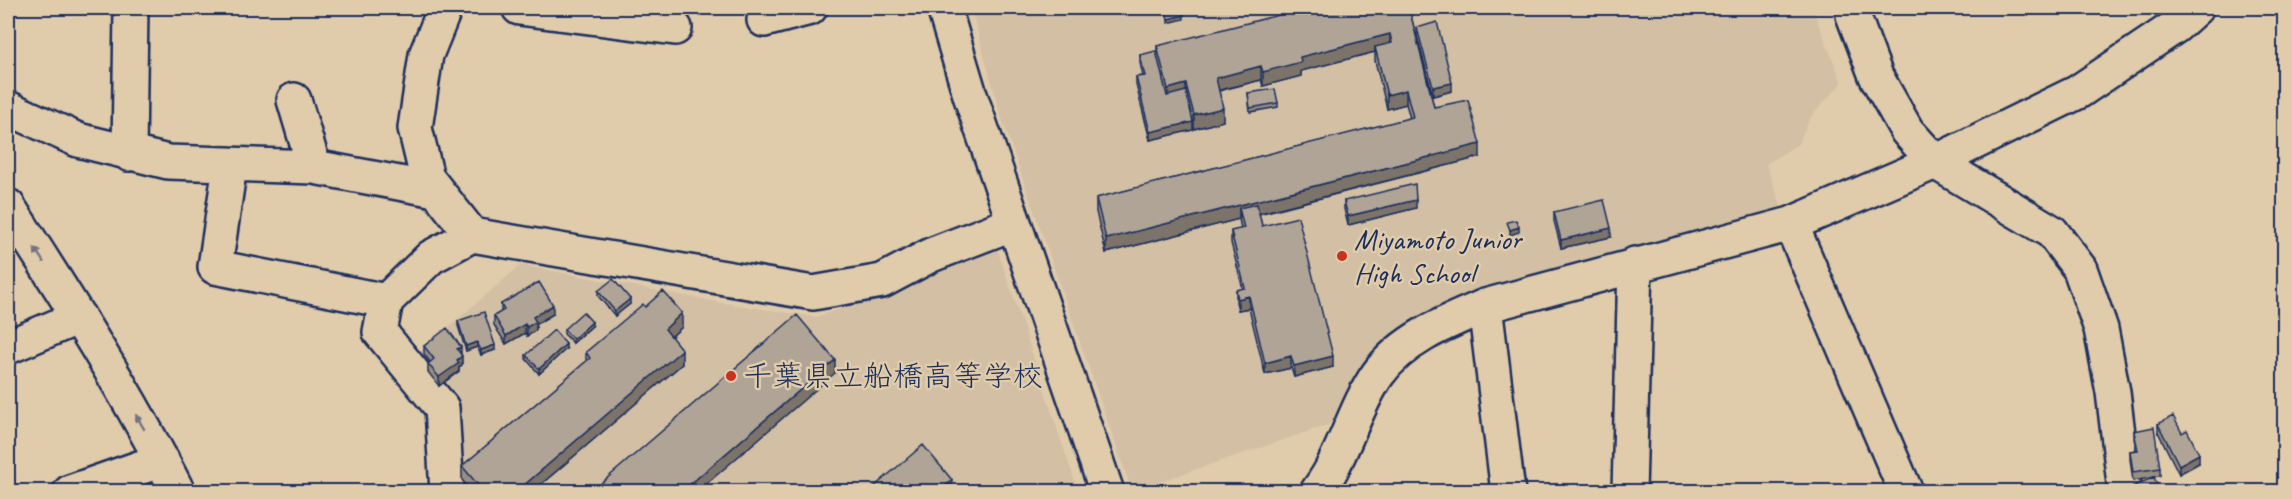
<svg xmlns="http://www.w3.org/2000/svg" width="2292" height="499" font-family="Caveat,'Klee One',sans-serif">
<rect width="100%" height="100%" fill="#e0cbaa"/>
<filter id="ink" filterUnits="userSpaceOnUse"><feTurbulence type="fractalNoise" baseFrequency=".0167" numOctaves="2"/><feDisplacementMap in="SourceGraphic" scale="12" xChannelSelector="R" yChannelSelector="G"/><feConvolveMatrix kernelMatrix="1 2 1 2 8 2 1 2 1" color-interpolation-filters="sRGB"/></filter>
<g filter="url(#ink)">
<path fill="#d2bfa4" d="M971,8H1812L1842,83L1811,116L1798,144L1766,164L1784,214L1482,299L1348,418L1132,491L1001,116Z
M994,239L1078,491H455L410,360L521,265L717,302L816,317L892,292Z"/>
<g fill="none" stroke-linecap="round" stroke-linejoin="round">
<g stroke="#1b2f5e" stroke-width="38">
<path id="minor" d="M445,8L426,55L415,128L427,178L472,235L813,293L882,281L931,255L1014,223
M519,8L675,28
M944,8L970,95L1107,492
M1852,8L1853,15L1876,76L1907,131L1935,162L2052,232L2080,269L2101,329L2113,392L2125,492
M764,20L810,8
M294,100L314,167
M8,108L78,140L168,162L314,167L436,190
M129,154L131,8
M230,166L215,267L386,301
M8,206C68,299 128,393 178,492
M1791,224L1906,492
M1485,306L1508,492
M8,347L79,317
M70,492L162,460
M447,492L442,408L380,332L386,301L431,257L472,235
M1317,492C1323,483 1330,474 1334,464C1349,435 1359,401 1378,374C1403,339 1447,322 1485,306L1791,224L1935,162L2078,92L2176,26L2196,8
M1629,492L1635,264"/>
</g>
<use href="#minor" stroke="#e0cbaa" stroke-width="33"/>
</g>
<path fill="#978d82" stroke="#1b2f5e" stroke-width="1.5" d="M1409,8L1434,107L1480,157L1259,214L1262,226L1333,367L1294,377L1291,368L1265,374L1249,308L1238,310L1236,302V290L1243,289L1231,243V231L1241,229L1239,219L1106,253L1096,212V198L1410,118L1406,104L1387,109L1375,61V52L1301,71V76L1263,86L1261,80L1219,91L1223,121L1194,129L1193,126V130L1150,140L1136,85V77L1143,76L1140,63V55L1157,56V46Z
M1417,28L1452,91L1433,96L1417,36Z
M1248,93L1278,103V107L1250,112Z
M1344,201L1416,208L1348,225L1344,209Z
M1554,212L1611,237L1561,248L1554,221Z
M598,291L630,304L615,316L598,296Z
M501,304L553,314L536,324V330L527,336L525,333L506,344L494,325V316L501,312Z
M645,307L682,327L671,337L682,364L532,492H472L462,480V466L586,362V352Z
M458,321L495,350L481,355L477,347L466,351L458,326Z
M592,326L573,343L564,334V329Z
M424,346L461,355L462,365L459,367V371L439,386L428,372V364L430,362L424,354Z
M566,349L539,374L526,359V355Z
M2158,424L2182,433L2199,463L2179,474L2158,432Z
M2134,431L2160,468V476L2133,481L2130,459V451L2136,450L2134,439Z"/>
<path fill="#7b736a" stroke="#1b2f5e" stroke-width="1.5" d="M1184,15V19L1168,23V19Z
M1390,34V48L1375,47V52L1301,71V76L1263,86V72L1300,57Z
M1261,66V80L1216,91V78Z
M1452,83V91L1433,96V87Z
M1186,84V98L1168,103V89Z
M1406,90V104L1387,109V95Z
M1223,108V121L1194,129V115Z
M1193,122V130L1150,140V132Z
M1480,144V157L1241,218L1239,208V219L1106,253V239Z
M1416,200V208L1348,225V216Z
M1519,227V232L1510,235V230Z
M1611,228V237L1561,248V240Z
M1249,296V308L1238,310V299Z
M630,299V304L615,316V311Z
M553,305V314L536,324V330L527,336V327L533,317Z
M682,313V327L665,342V329Z
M592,322V326L573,343V339Z
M525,324V333L506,344V336Z
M477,342V347L466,351V346Z
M566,344V349L539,374V369Z
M495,345V350L481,355V350Z
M461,347V355L457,349Z
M682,350V364L532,492H516Z
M462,356V365L459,367V371L439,386V377L457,360Z
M1291,356V368L1265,374V363Z
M1333,356V367L1294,377V366Z
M835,360V373L697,492H681Z
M2199,454V463L2179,474V465Z
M952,480V492H939Z"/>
<path fill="#b0a497" stroke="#1b2f5e" stroke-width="1.5" d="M1165,8H1182L1184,15L1168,19Z
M1306,8H1409L1434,107L1468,100L1480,144L1106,239L1096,198L1413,117L1406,90L1387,95L1375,47L1392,43L1390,34L1300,57L1301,62L1263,72L1261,66L1216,78L1223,108L1194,115L1186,84L1168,89L1157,46Z
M1437,22L1452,83L1433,87L1417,28Z
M1156,51L1167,96L1186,91L1193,122L1150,132L1136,77L1145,76L1140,55Z
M1275,89L1278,103L1250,108L1248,93Z
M1415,184L1416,200L1348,216L1344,201Z
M1604,200L1611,228L1561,240L1554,212Z
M1257,204L1262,226L1298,217L1333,356L1294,366L1291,356L1265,363L1249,296L1238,299L1236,290L1245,288L1231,231L1244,228L1239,208Z
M1516,220L1519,227L1510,230L1507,222Z
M613,279L630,299L615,311L598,291Z
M539,282L553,305L533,317L536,322L527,327L525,324L506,336L494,316L504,310L501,304Z
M663,291L682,313L665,329L682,350L516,492H484L462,466L590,358L586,352L643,304L645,307Z
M484,312L495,345L481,350L477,342L466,346L458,321Z
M583,312L592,322L573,339L564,329Z
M797,315L835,360L681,492H591Z
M447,328L461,347L457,349L462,356L457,360L459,363L439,377L428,364L434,359L424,346Z
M554,330L566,344L539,369L526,355Z
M2173,416L2182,433L2187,430L2199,454L2179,465L2158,424Z
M2154,427L2160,468L2133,472L2130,451L2138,450L2134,431Z
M923,445L952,480L939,492H868Z
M2154,477L2160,492H2134L2132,487Z
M952,486L957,492H945Z"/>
<defs><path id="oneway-solid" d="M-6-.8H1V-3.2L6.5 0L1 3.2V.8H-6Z" transform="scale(1.5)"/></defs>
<g fill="#747580">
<use href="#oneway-solid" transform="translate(39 255) rotate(-123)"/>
<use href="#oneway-solid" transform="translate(140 422) rotate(-120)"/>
</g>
</g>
<g fill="#c8321e" stroke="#e0cbaa" stroke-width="2">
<circle cx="1342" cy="256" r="6"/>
<circle cx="731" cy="376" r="6"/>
</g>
<g text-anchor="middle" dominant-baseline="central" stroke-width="5" stroke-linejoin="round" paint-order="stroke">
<g font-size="30" fill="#1b2f5e" stroke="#e0cbaa" text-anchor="start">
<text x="1354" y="239">Miyamoto Junior<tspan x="1354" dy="34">High School</tspan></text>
<text x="743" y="376">千葉県立船橋高等学校</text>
</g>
</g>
<rect width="2292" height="499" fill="none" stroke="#e0cbaa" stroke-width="30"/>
<rect x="15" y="15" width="2262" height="469" fill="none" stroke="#1b2f5e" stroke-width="2" filter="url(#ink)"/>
</svg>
